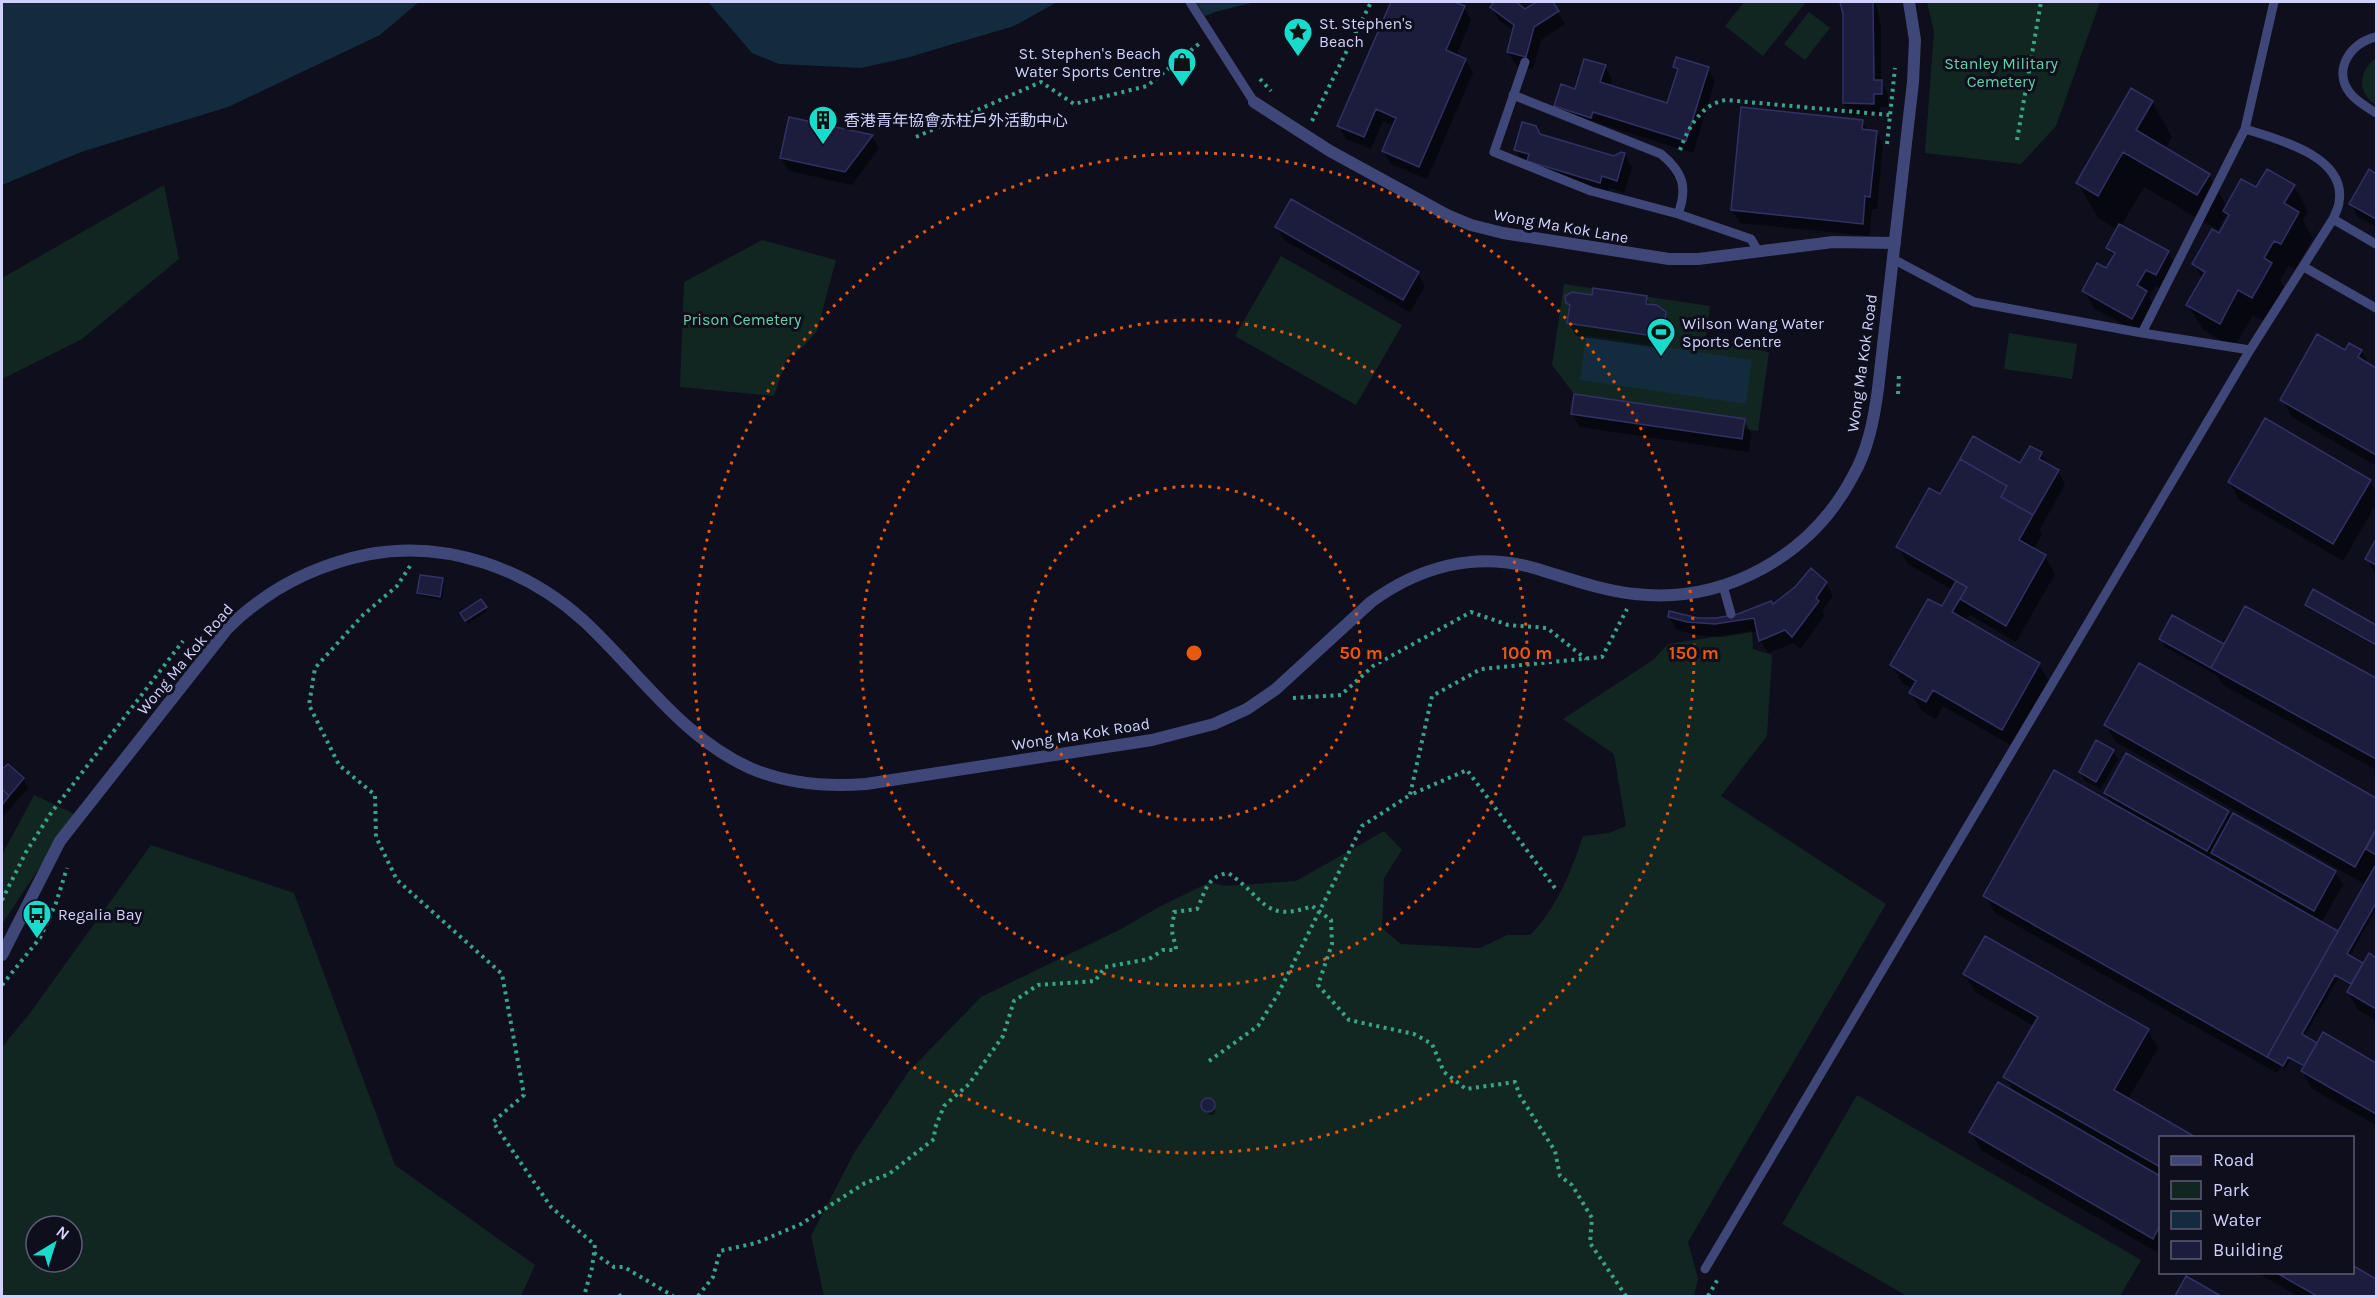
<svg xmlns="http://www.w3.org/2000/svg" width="2378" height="1298" font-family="Karla,'Noto Sans TC',sans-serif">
<rect width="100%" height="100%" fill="#0e0e1d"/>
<path fill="#122621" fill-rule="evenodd" d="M1744,2H1806L1763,56L1725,26Z
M1927,2H2100L2056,126L2021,164L1925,153L1934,31Z
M1809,12L1830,28L1805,60L1784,44Z
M2376,58V105C2357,93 2358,71 2376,58Z
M164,185L179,259L82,339L2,379V278Z
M762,240L836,260L817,331L804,346L787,358L774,396L680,387L684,282Z
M1281,256L1402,325L1356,405L1235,336Z
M1564,284L1710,306L1705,342L1769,352L1758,431L1743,429L1742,439L1571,414L1574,394L1552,365Z
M2009,333L2077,344L2072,379L2004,369Z
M1752,631L1753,649L1772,655L1767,736L1721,796L1886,904L1688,1242L1698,1279L1694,1296H824L811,1236L854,1153L909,1071L981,997L1123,928L1157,908L1210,882L1225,886L1296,881L1384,831L1402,850L1384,878L1382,928L1401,944L1480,948L1507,935H1530C1557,908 1571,872 1583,836L1609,833L1626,826L1614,754L1563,719L1653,660L1668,644Z
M34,795L75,814L2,924V855Z
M151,845L294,893L395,1165L535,1265L521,1296H2V1047L30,1013ZM36,1226H72V1262H36Z
M1857,1095L2141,1260L2120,1296H1907L1782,1224Z"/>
<path fill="#122b3d" d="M2,2H419L380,35L228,107L81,152L2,185Z
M708,2H1057L1014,26L906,58L861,68L779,64L752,53Z
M1196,2H1255L1215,12L1205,16Z
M1586,335L1752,360L1746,404L1580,380Z"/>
<path fill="#0007" d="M1393,2H1450L1464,7L1471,20L1456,56L1465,60L1473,73L1427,179L1391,164L1383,151L1394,126L1383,121L1371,149L1346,139L1339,126Z
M1496,2H1513L1525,10L1539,2H1551L1565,24L1541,40L1533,69L1516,65L1508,52L1514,31L1499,20L1492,7Z
M1841,2H1874L1877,7L1881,26V82L1888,95V107H1880L1881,116H1852L1844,103V14Z
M1605,66L1612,79L1610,87L1668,105L1678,74L1674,67L1708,69L1715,81L1693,153L1600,124L1598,130L1563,119L1556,106Z
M2152,102L2172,137L2165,149L2209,175L2227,207L2257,189L2294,186L2308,211L2303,221L2313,238L2295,269L2289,265L2280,280L2285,289L2266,322L2253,315L2234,348L2203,330L2188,305L2203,280L2194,264L2224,237L2229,219L2226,215L2218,230L2144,187L2121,226L2168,252L2178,270L2166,292L2156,286L2149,297L2156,309L2142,335L2094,308L2084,291L2107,270L2114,258L2108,248L2118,230L2098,218L2078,183Z
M1862,121L1868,131L1876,132L1883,145L1877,209H1872L1869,236L1740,223L1732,210Z
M1539,135L1614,158L1624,154L1632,167L1624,193L1609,188L1607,195L1536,174L1531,165L1523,163L1516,150Z
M872,136L879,148L852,185L789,171L781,158Z
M2369,171L2376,175V227L2358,217L2351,204Z
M1277,227L1418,273L1425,286L1410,312L1284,240Z
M1594,297L1646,298L1651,306L1665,313L1673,327L1671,337L1661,341L1660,348L1576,336L1569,323L1571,309L1567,303Z
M2350,345L2361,351L2370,366L2376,370V466L2292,417L2282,400L2346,352Z
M1572,414L1744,420L1751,433L1749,452L1580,427Z
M2041,454L2048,466L2058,471L2065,484L2040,529L2042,534L2033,550L2045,556L2055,574L2016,642L1970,615L1966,622L2039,664L2049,682L2012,746L1943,706L1936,719L1921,710L1911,693L1913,689L1902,683L1892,665L1942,608L1953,590L1908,564L1898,547L1940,496L2021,465Z
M2370,481L2376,493V504L2343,561L2239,500L2229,482Z
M2376,542V575L2367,559Z
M442,580L444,584L442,600L421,596L419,592Z
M1826,583L1833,596L1822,611L1825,615L1800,649L1794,643L1768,653L1761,641L1759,631L1723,637L1696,635L1677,630L1669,617L1716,620L1773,606Z
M2314,591L2376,626V647L2308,608L2306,604Z
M481,601L487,611L468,624L462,614Z
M2246,608L2376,680V770L2223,685L2218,676L2165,647L2161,639L2223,645L2224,647Z
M2140,665L2376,799V909L2349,957L2363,966L2369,956L2376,960V1020L2358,1010L2348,992L2352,986L2338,978L2304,1037L2317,1045L2323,1034L2376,1065V1125L2312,1089L2302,1071L2304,1068L2290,1059L2285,1069L2281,1066L2277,1073L1995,913L1985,896L2113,805L2105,793L2228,812L2232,819L2335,872L2343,885L2321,923L2338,935L2366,885L2116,742L2106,725Z
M2113,751L2118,759L2101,789L2085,781L2080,772Z
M2,762L6,769L8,767L23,779L28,788L2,818Z
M1965,974L2148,1031L2158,1048L2128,1099L2160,1138V1254L1981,1150L1971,1132L2015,1093L2005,1077L2034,1026L1975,992Z
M1208,1100L1215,1107V1113L1213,1115H1209L1203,1107L1206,1101Z
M2352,1267L2376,1280V1296H2298L2256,1272H2352Z
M2186,1278L2218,1296H2176Z"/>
<path fill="#1c1c3c" stroke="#313165" stroke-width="1.5" d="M1391,2H1454L1465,6L1446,50L1466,59L1419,167L1382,151L1396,118L1376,109L1364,137L1337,126Z
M1494,2H1516L1525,9L1536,2H1553L1559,11L1534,27L1526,57L1507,52L1514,25L1490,7Z
M1840,2H1873L1874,80H1882V94H1874V104L1843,103V14Z
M1676,57L1709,67L1686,141L1593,112L1591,118L1554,106L1561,84L1575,89L1584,59L1606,65L1600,82L1667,103L1678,69L1673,67Z
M2131,88L2153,101L2136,130L2210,174L2197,195L2123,152L2098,196L2076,183Z
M1741,107L1863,120L1862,129L1877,131L1870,197L1865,196L1863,224L1731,210Z
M789,117L873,135L845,172L780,158Z
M1522,122L1536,126L1540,134L1614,156L1621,152L1625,153L1617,181L1602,176L1600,183L1527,161L1529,154L1514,150Z
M2267,169L2295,185L2284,203L2299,212L2281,244L2274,241L2264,258L2272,263L2252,298L2238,290L2220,324L2186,305L2205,272L2192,264L2212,229L2219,233L2229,215L2223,211L2241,179L2256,187Z
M2369,169L2376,174V219L2349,204Z
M1291,199L1419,272L1403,300L1275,227Z
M2119,224L2169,251L2156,275L2146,270L2137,285L2147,291L2132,319L2082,291L2097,263L2106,268L2115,253L2106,248Z
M1593,288L1647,296L1646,304L1657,305L1666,312L1665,324L1654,328L1653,336L1567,323L1570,305L1566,303L1565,296L1572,292L1592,295Z
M2317,334L2345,350L2349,343L2362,350L2358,357L2376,368V455L2280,400Z
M1574,394L1745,419L1742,439L1571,414Z
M2265,418L2371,480L2333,544L2228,482Z
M1973,436L2020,463L2030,446L2042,452L2039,459L2059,470L2033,515L2001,497L2007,486L1960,459Z
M1960,459L2007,486L2001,497L2033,515L2019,540L2046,555L2006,626L1960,599L1967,587L1896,547L1929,488L1940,494Z
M2376,539V565L2365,559Z
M1811,568L1827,582L1816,598L1819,601L1792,637L1785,630L1759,641L1754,618L1715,624L1687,622L1668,617L1669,611L1698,618H1716L1738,614L1771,601L1773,604L1795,587Z
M420,575L443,578L440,597L417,593Z
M1956,581L1967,587L1952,612L2040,663L2002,730L1933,690L1926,702L1909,693L1916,681L1890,665L1928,599L1942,606Z
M2313,589L2376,625V645L2305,605Z
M481,599L487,607L465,621L460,613Z
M2245,606L2376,678V759L2211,668Z
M2172,615L2224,644L2211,668L2159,639Z
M2139,663L2376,798V829L2355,867L2104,725Z
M2096,740L2114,750L2096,782L2079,772Z
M2126,753L2229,811L2207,851L2104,793Z
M8,764L24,778L9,796L2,789V769Z
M2054,770L2338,931L2267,1057L1983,896Z
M2,789L9,796L2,805Z
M2233,813L2336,871L2314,911L2211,853Z
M2376,830V855L2366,849Z
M2376,864V903L2347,954L2363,963L2351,984L2335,975L2302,1034L2317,1043L2304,1066L2288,1057L2283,1066L2267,1057Z
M1985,936L2149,1029L2114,1090L2197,1138H2160V1167L2003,1077L2038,1017L1963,974Z
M2369,953L2376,958V1009L2347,992Z
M2323,1032L2376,1063V1114L2301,1071Z
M1998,1082L2160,1176V1225L2153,1239L1969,1132Z
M1201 1105a7 7 0 1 1 14 0a7 7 0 1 1-14 0Z
M2352,1265L2376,1279V1296H2317L2275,1272H2352Z
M2186,1276L2221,1296H2175Z"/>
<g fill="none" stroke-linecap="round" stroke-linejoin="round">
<path stroke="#3aa388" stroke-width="4" stroke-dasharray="3 4.5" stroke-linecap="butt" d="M1260,79L1271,91
M1312,121L1371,2
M916,137L1041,82L1074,104L1147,86L1200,43
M2017,140L2041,2
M1887,144L1895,68
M1680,150C1688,128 1701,104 1726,100L1889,115
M1898,394L1899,374
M410,566L397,586L363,615L315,668L309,705L339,765L375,795L376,837L397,880L502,974L524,1095L493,1122L551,1207L595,1245L592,1268L584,1296
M1293,698L1341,695L1373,666L1471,612L1508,625L1547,628L1586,659
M1555,888L1467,770L1410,795L1432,696L1481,669L1602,657L1627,609
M2,900L26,852L51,813L183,641
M2,985L40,938L56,903L67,868
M1209,1061L1258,1026L1278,994L1362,826L1410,795
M594,1253L614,1267H624L673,1296
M619,1294L620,1296
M698,1296L713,1277L720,1251L756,1243L801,1224L865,1183L889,1174L934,1139L935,1128L944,1106L969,1084L1003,1036L1014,1001L1038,985L1095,981L1105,967L1149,959L1163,950H1176C1176,943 1172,937 1172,929C1172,923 1174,918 1174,912L1197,909C1206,891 1206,877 1228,873C1264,896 1263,924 1312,906L1331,920L1332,944L1318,985L1349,1020L1414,1034L1432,1044L1444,1072L1466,1089L1515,1082L1520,1096L1555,1151L1560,1176L1572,1185L1592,1218L1590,1243L1626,1296
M1708,1296L1718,1279"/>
<path stroke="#3e4777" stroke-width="9" d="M1190,2L1254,102
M2376,37C2351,42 2332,70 2350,93C2357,102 2367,107 2376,113
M1525,62L1494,152L1591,191L1678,214
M1513,95L1661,154C1683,172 1688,187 1678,214L1751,239L1758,251
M2333,219L2376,244
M1893,259L1974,302L2142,333L2250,350
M2304,267L2376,308
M2142,333L2245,129L2274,2
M1723,586L1731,614
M1705,1269L2250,350L2333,219C2335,214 2339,207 2339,202C2347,156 2277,139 2245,129"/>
<path stroke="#3e4777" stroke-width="12" d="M1254,102L1330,151L1447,215L1471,225L1503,233L1669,259H1698L1833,242L1895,243"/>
<path stroke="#3e4777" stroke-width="12" d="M2,955L60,841L227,629C267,589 314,565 370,554C447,540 527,569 584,621C638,671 681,737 750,768C787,784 827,787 866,784L1152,740L1214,724L1247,709L1276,689L1371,602C1419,567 1475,551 1534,568C1568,578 1599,590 1635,594C1725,604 1811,556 1853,476C1868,450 1874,419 1878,389L1913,82L1915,40L1909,2"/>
</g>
<g fill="none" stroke="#e8590c" stroke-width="3" stroke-dasharray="3 6">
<circle cx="1194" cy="653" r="167"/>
<circle cx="1194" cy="653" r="333"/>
<circle cx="1194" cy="653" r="500"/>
</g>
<defs>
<g id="sight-pin" transform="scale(1.5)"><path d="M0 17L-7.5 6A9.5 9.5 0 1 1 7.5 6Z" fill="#18dccb" stroke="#0e0e1d"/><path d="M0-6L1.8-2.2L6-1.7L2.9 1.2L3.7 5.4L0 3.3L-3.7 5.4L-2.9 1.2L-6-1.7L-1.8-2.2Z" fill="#111"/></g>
<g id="shop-pin" transform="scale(1.5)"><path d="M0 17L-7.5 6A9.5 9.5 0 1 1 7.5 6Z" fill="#18dccb" stroke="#0e0e1d"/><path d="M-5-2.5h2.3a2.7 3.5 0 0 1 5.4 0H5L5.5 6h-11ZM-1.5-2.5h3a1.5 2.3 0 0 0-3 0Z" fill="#111"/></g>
<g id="building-pin" transform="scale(1.5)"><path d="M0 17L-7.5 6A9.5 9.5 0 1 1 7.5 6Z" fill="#18dccb" stroke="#0e0e1d"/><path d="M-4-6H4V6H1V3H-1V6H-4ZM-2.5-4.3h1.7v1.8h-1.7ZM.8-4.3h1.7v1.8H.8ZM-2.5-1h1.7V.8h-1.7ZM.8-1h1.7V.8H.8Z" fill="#111"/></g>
<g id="stadium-pin" transform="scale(1.5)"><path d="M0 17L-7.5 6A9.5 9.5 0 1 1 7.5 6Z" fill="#18dccb" stroke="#0e0e1d"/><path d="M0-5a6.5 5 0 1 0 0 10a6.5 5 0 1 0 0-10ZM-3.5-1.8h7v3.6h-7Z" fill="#111"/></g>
<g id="bus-pin" transform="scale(1.5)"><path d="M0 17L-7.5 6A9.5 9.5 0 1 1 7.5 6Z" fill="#18dccb" stroke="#0e0e1d"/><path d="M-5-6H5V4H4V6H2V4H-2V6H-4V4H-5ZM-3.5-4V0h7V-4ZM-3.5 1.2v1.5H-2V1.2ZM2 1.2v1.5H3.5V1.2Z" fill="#111"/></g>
</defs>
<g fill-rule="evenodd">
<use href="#sight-pin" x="1298" y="32"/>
<use href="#shop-pin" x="1182" y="62"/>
<use href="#building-pin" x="823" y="120"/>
<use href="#stadium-pin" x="1661" y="332"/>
<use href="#bus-pin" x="37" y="914"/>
</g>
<g text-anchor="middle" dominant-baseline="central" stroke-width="6" stroke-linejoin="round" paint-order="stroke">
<g font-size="16" fill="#cfd2fa" stroke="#0e0e1d" text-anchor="start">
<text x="1319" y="23">St. Stephen's<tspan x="1319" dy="18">Beach</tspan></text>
<text x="1161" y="53" text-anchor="end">St. Stephen's Beach<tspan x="1161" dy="18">Water Sports Centre</tspan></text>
<text x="844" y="120">香港青年協會赤柱戶外活動中心</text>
<text x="1682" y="323">Wilson Wang Water<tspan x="1682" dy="18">Sports Centre</tspan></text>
<text x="58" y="914">Regalia Bay</text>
</g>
<g font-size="16" fill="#64d1a1" stroke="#0e0e1d">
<text x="2001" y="63">Stanley Military<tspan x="2001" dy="18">Cemetery</tspan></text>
<text x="742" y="319">Prison Cemetery</text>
</g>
<g font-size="16" fill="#cfd2fa" stroke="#0e0e1d">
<text transform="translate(1561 226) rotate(10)">Wong Ma Kok Lane</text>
<text transform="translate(1862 363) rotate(-82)">Wong Ma Kok Road</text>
<text transform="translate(185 659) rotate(-50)">Wong Ma Kok Road</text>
<text transform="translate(1081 734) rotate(-9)">Wong Ma Kok Road</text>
</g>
</g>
<circle cx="1194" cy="653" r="9" fill="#e8590c" stroke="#0e0e1d" stroke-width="3"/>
<g font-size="18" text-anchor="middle" font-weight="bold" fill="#e8590c" stroke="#0e0e1d" stroke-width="6" stroke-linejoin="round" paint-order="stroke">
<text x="1361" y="659">50 m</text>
<text x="1527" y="659">100 m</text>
<text x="1694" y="659">150 m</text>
</g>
<rect width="2378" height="1298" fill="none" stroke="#cfd2fa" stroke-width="6"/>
<rect x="2159" y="1136" width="195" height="138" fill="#0e0e1d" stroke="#5b5c75" stroke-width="1.5"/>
<rect x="2171" y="1156" width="30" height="9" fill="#3e4777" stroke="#5b5c75" stroke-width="1.5"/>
<text x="2213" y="1166" font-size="18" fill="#cfd2fa">Road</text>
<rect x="2171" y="1181" width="30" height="18" fill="#122621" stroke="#5b5c75" stroke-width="1.5"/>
<text x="2213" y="1196" font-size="18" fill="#cfd2fa">Park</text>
<rect x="2171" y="1211" width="30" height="18" fill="#122b3d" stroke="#5b5c75" stroke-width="1.5"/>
<text x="2213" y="1226" font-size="18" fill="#cfd2fa">Water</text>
<rect x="2171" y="1241" width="30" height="18" fill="#1c1c3c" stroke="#5b5c75" stroke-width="1.5"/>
<text x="2213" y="1256" font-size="18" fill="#cfd2fa">Building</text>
<g transform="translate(54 1244) rotate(38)"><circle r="28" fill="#0e0e1d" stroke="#5b5c75" stroke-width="1.5"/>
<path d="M0-4.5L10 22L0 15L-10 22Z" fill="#18dccb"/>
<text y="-9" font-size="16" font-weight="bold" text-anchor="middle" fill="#cfd2fa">N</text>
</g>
</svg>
